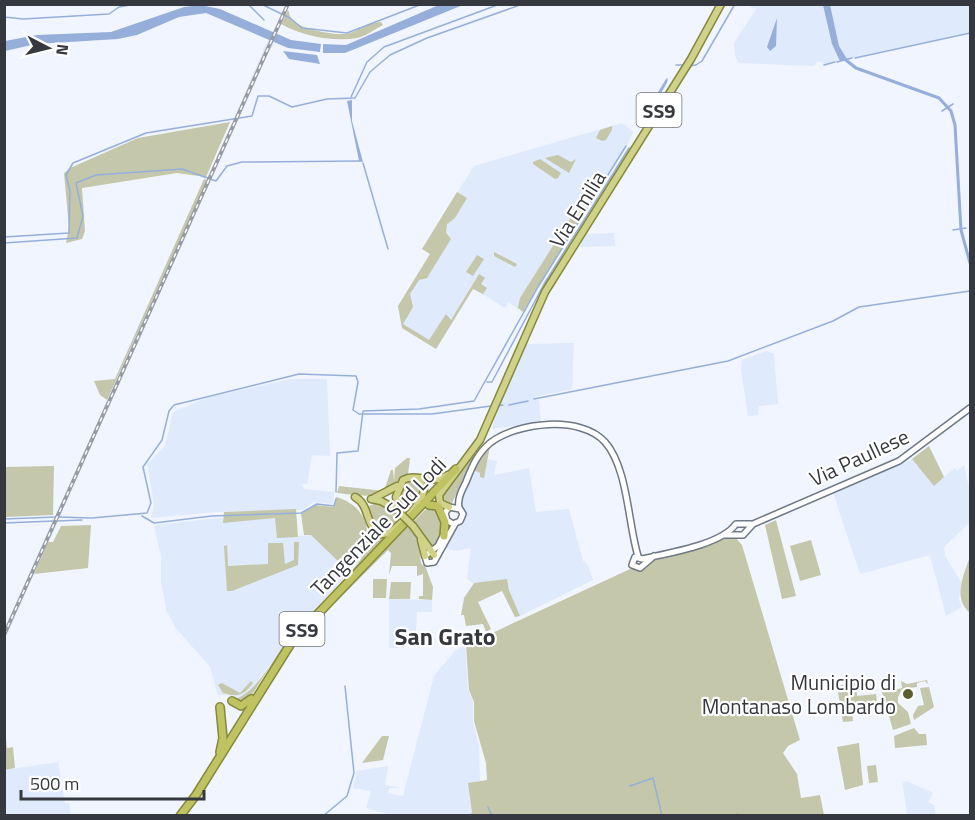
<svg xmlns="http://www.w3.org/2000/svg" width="975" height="820" viewBox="0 0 975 820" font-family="'Titillium Web',sans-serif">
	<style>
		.built { fill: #dfeafc }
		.green { fill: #c4c7a9 }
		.water { fill: #96afda }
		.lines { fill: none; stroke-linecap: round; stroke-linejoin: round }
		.stream { stroke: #96afda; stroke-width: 1.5 }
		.canal { stroke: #96afda; stroke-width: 3 }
		.secondary-casing { stroke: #6f7886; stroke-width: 8 }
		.primary-casing { stroke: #85893b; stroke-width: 9 }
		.trunk-casing { stroke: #85893b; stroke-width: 10 }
		.secondary { stroke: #fff; stroke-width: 5 }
		.primary { stroke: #d0d289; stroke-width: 6 }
		.trunk { stroke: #c0c362; stroke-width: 7 }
		.rail-casing { stroke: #979ba3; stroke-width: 4 }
		.rail { stroke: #fff; stroke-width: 1.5; stroke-dasharray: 4.5; stroke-linecap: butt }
		.primary-bridge-casing { stroke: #85893b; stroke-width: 9; stroke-linecap: butt }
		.primary-bridge { stroke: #d0d289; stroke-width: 6 }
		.poi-dot { fill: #5d5f2c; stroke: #fff; stroke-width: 2 }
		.labels { text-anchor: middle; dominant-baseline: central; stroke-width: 4.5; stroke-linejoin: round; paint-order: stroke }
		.shield { fill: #fff; stroke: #727478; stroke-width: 1.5 }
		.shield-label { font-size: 20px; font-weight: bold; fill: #35383e }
		.street-label { font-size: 21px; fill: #35383e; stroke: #fff }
		.poi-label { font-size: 21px; fill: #35383e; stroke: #fff; text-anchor: end }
		.quarter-label { font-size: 24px; font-weight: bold; fill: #35383e; stroke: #fff }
	</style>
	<rect width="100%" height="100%" fill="#f0f5ff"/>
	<g class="built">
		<path d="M745 5H970V32L824 64 818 61 814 66 739 63 735 56 734 43 756 9Z"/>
		<path d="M269 40 274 44 268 52 5 639V628L235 117 264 48Z"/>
		<path d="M622 123 633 132 628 143 523 312 508 302 505 308 473 288 436 349 402 328 398 306 430 254 422 249 474 166Z"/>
		<path d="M614 233 615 246 580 247 586 234Z"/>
		<path d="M574 343 572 389 535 397 534 400H539L541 422 492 429 499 403 526 344Z"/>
		<path d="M766 351 774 354 778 404 759 406 758 415 748 416 741 370 742 360Z"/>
		<path d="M291 379H327L330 456 312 455 307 484H301L304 489 334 492 333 504 313 502 303 510 216 512 151 518 154 504 147 464 165 446 173 412 209 397Z"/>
		<path d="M487 459 497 461 494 475 529 468 536 512 569 509 583 561 588 565 593 580 520 616 509 590 507 580 473 583 467 579 471 548 456 551 443 548 451 533 459 527 465 512 461 501 473 470 481 473Z"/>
		<path d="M912 459 934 485 955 468 957 471 964 465 970 492V522L944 547 945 556 961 582 959 600 962 607 946 616 930 555 860 574 833 492Z"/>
		<path d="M218 518H223V522L276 518 299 536 311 535 361 542 362 558 296 630 248 693 234 699 228 695H218L210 667 176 628 167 612 161 582V556L154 525Z"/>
		<path d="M389 599 432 600V612H417L416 631H403L402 648H389Z"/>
		<path d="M465 645 468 689 473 702V722L479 745 480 781 468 784 472 814 385 815V813L366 808 371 791 353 788 357 771 388 766 385 785 401 788H389L388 793 403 796 434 676 455 651Z"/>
		<path d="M58 762 65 803H69L71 815 5 816V770Z"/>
		<path d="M907 781 933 793 928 802 934 805 936 815H907L903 786V783Z"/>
	</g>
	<g class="green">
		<path d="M288 10C290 13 289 16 291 18 296 29 339 37 350 33 361 29 369 23 381 22L383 25C375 29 365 37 357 38 332 42 303 36 281 24Z"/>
		<path d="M230 122 206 177 177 173 82 188 85 231 82 239 66 243 69 228 64 173 70 168 138 138Z"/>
		<path d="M612 126V130L606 140 602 141 596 138 600 130Z"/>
		<path d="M558 155 571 162 576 159 569 173 545 158Z"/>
		<path d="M540 159 561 173 558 178 555 179 533 164V162Z"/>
		<path d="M204 179 207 180 107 400 100 395 94 381 115 379Z"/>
		<path d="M457 192 467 198 455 218 447 224 446 233 451 239 427 278 419 280 410 294 413 307 403 324 429 340 446 314 451 320 479 274 485 278 481 284 487 288 483 294 473 289 436 349 402 328 398 306 430 254 422 249Z"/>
		<path d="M582 200 589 204 523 312 518 308 520 298Z"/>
		<path d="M494 252 517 264 515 267 494 256Z"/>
		<path d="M477 255 484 259 473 276 466 272Z"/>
		<path d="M490 446 484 478 480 477V473L473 470Z"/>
		<path d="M929 446 944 477 934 486 912 459Z"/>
		<path d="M476 452 452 503 442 502 441 494Z"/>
		<path d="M407 458H410L408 475C375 498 378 498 337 493L339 486 384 491 391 470H393L394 481 395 468Z"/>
		<path d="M54 466 53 515 5 517V467Z"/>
		<path d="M406 480H416L422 485V495L405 515 398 496Z"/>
		<path d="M336 497C363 504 375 530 362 554L361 542 340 563 311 535H304L301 514 315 505 334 507Z"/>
		<path d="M377 503 390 508 401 519 385 533 376 530 366 507Z"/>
		<path d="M427 508H436C446 521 443 531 437 545L432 546 412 523Z"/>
		<path d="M296 509 298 537 277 538 275 518 223 523 224 512Z"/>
		<path d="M776 520 796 596 782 599 765 525Z"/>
		<path d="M91 525 88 568 34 574 48 542H53L61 526Z"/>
		<path d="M408 526 418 539 421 563 426 568 433 587 432 600 419 599V596H423V574L417 576V566H392L389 575 391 553 388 550 338 600Z"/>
		<path d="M386 536 347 576 269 668 248 701 243 704 234 699C254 696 277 654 289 638 316 605 355 577 373 538Z"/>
		<path d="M734 536 742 545 800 740 788 746 783 753 797 774 801 798 820 795 824 815 465 816 472 813 468 783 487 780 486 763 474 721V702L469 690 466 645 654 558Z"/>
		<path d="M811 540 821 575 800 581 790 546Z"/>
		<path d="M294 542H299L298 565 232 591H227L224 546 227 545 228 566 268 564V543H283L285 564 294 560Z"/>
		<path d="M970 556V613C952 597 964 576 970 556Z"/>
		<path d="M373 579H387L386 598H373Z"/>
		<path d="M507 579 509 590 520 616 515 617 502 591 478 602 491 629 486 632 483 624 466 626 464 615H461L464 598 474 583Z"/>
		<path d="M391 582H411L410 599H389Z"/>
		<path d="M927 680 928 684 925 681 917 683V687L902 689 898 697V703L908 712 911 724 893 730 880 685 887 692 902 688 901 681 907 684Z"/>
		<path d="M251 681 253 683C243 696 238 697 223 693L218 685 222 683 240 693Z"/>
		<path d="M856 683 857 696 876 694 877 704 852 709 853 721 843 722 837 686Z"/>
		<path d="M929 687 934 707 914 720 913 715 918 706 924 705 920 688Z"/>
		<path d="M914 728 919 734H926L927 745 895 748 894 736Z"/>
		<path d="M382 736H389L383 760 362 763Z"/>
		<path d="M6 739 7 748 13 747 15 768 5 770Z"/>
		<path d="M859 743 863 785 845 790 837 747Z"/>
		<path d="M876 765 878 782 869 783 867 766Z"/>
	</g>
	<g class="water">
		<path d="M441 4 463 5 345 53H323V44L346 45Z"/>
		<path d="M200 5 220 9 291 40 321 44 320 52 288 48 206 13 179 17 137 35 118 39 36 44 5 51V41L37 35 111 32 184 7Z"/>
		<path d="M823 5H830L839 46 847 59 840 61 832 44Z"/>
		<path d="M777 18 776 46 770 51 767 47Z"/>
		<path d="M283 51 317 55 320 64 289 59Z"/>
		<path d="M352 100V121L363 162 359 161 347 101Z"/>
	</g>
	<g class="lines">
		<g class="stream">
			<path d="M248 4 264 20"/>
			<path d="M261 4 290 18 302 28 347 33 422 4"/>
			<path d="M4 17 23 19 109 14 119 7 135 4"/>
			<path d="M855 58 970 33"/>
			<path d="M837 62 852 58"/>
			<path d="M676 65H685"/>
			<path d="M824 65 835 62"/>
			<path d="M689 66 696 65 702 61 735 4"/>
			<path d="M351 97 367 62 384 47 500 4"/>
			<path d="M942 111 953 104"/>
			<path d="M646 119 667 81"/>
			<path d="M642 120 667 79"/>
			<path d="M363 163 388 249"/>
			<path d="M953 230 966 228"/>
			<path d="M4 237 69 233 70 191 66 175 73 163 146 133 252 116 258 96H269L292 107 327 99 355 98 370 72 390 55 427 38 523 4"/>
			<path d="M4 243 77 238 83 216 76 183 96 175 182 169 216 181 227 166 242 162 361 161"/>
			<path d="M487 382H492L544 284 629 148"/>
			<path d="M534 399 728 361 833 321 859 307 970 291"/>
			<path d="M509 405 528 401"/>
			<path d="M498 406 503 405"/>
			<path d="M336 492 337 453 358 451 363 411 419 409 474 401 538 287 626 146"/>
			<path d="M142 516 154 523 212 516 301 513 317 504 334 506 336 499"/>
			<path d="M59 517 92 518 147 513 151 503 143 467 162 440 169 411 174 405 299 374 356 376 358 382 353 410 359 414H432L491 406"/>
			<path d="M4 519 56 517"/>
			<path d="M57 521 82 520"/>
			<path d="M4 523 54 521"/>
			<path d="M630 786 653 778 662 816"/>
			<path d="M488 807 492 816"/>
			<path d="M323 816 347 796 354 773 345 686"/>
			<path d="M732 816 737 814"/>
		</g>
		<path class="canal" d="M842 57 856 68 939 98 951 111 955 125 961 230 970 263"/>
		<g class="secondary-casing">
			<g id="secondary">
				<path d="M459 508C457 499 462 490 466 482 472 467 477 454 490 443 517 422 581 415 605 442 628 468 628 524 638 556"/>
				<path d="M447 520 445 513 449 507 460 509 463 514 460 521 453 524 447 520"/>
				<path d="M445 532 438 546 425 556 427 563 434 562 455 524"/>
				<path d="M725 535H743L753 524 899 461 970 408"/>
				<path d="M654 556 640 568 632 565 635 557 642 559C668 553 721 545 736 524H751"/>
			</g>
		</g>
		<g class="primary-casing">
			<g id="primary">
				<path d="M355 497C370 505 365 525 379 533"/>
				<path d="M374 498 397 486"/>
				<path d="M371 499 381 501 397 510"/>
				<path d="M449 507 440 503 439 495 480 440 545 292 691 59 721 4"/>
				<path d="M400 513 396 497 403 480C417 472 432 486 448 475"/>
				<path d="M413 526 434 555"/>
				<path d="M370 539C376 531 384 537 392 531 403 522 424 502 424 488L418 479"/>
				<path d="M421 540 425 556"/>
			</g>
		</g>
		<g class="trunk-casing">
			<g id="trunk">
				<path d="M429 505 438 506 445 522 444 536"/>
				<path d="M232 701 241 706 251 699"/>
				<path d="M220 752 223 738 220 707"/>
				<path d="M180 816 196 795 293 640 456 469"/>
			</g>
		</g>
		<use href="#secondary" class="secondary"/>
		<use href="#primary" class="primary"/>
		<use href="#trunk" class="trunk"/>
		<g class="rail-casing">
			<path id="rail" d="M4 635 288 4"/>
		</g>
		<use href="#rail" class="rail"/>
		<g class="primary-bridge-casing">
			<path id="primary-bridge" d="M403 516 413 526"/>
		</g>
		<use href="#primary-bridge" class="primary-bridge"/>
	</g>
	<circle class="poi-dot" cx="908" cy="694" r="6"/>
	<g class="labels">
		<g class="shield">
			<rect x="636.5" y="93" width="45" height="34" rx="4.5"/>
			<rect x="279.5" y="612" width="45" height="34" rx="4.5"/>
		</g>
		<g class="shield-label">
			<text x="659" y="110">SS9</text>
			<text x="302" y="629">SS9</text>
		</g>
		<g class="street-label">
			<text transform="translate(577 209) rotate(-58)">Via Emilia</text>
			<text transform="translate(859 457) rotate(-25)">Via Paullese</text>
			<text transform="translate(378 526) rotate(-46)">Tangenziale Sud Lodi</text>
		</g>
		<g class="poi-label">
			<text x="896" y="682">Municipio di<tspan x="896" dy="24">Montanaso Lombardo</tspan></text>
		</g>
		<g class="quarter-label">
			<text x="445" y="636">San Grato</text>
		</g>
	</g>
	<rect width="975" height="820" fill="none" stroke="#35383e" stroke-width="12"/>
	<g transform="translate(48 48) rotate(97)" stroke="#ffffff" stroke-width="4.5" paint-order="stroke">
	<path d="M0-4.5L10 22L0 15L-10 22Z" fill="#35383e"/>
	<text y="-9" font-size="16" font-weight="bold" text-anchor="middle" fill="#35383e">N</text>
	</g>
	<path d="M21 790v9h183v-9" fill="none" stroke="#35383e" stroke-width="3"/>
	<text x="30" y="790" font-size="18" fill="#35383e" stroke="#ffffff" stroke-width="4.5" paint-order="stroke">500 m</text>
</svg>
